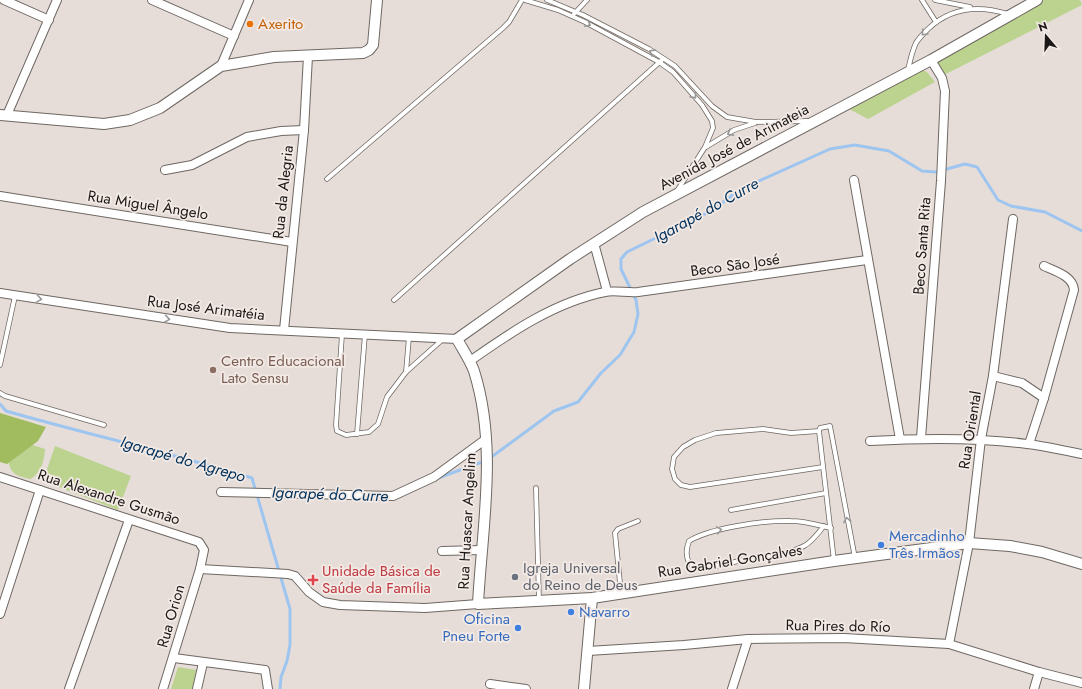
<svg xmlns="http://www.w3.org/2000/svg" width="1082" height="689" viewBox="0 0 1082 689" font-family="Jost,sans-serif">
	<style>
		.green { fill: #bcd390 }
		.forest { fill: #a0bc5f }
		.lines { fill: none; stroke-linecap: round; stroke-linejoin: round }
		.stream { stroke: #9dc5f0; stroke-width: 3 }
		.service-casing { stroke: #6e6762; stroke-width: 5.5 }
		.minor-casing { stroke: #6e6762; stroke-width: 10 }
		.tertiary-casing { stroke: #6e6762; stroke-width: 12 }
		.service { stroke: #fff; stroke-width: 4 }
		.minor { stroke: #fff; stroke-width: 8 }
		.tertiary { stroke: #fff; stroke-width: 10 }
		.oneway { stroke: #989797 }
		.food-dot { fill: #e8710a; stroke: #f3eae5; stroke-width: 1.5 }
		.education-dot { fill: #8d6e63; stroke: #f3eae5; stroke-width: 1.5 }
		.shop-dot { fill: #3f7fe0; stroke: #f3eae5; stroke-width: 1.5 }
		.worship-dot { fill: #6b7280; stroke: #f3eae5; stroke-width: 1.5 }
		.health-dot { fill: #e0444e; stroke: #f3eae5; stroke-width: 1.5 }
		.labels { text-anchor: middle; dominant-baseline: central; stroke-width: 3.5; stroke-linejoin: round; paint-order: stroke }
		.food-label { font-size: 15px; fill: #c56008; stroke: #f3eae5; text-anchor: start }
		.street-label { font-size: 15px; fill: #1b1817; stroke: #f3eae5 }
		.education-label { font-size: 15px; fill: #785e54; stroke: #f3eae5; text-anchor: start }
		.shop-label { font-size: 15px; fill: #366cbe; stroke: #f3eae5; text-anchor: start }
		.worship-label { font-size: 15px; fill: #5b616d; stroke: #f3eae5; text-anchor: start }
		.health-label { font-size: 15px; fill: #be3a42; stroke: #f3eae5; text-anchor: start }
		.water-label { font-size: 16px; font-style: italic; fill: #00315d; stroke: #f3eae5 }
	</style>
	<rect width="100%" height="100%" fill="#e6ddd8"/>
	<g class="green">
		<path d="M1044 0H1080L1082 5 944 75 936 60Z"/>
		<path d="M922 70 927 72 935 82 868 119 849 109Z"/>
		<path d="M21 441 45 449C44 462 42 470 31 479 13 476 7 471 9 452Z"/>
		<path d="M55 446 131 476 118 510 43 481Z"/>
		<path d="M178 667 203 671 199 689H171Z"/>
	</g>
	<path class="forest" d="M0 413 46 427 38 441 7 464 0 462Z"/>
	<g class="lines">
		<g class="stream">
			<path d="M0 404 6 411C87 434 170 453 252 478L290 609V645L287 661 281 677 280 689"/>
			<path d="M490 458 554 411 578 402 601 373 620 355 634 332 638 314 636 300 621 269V259L627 252 711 211 741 189 830 149 855 145 889 151 922 171 936 172 965 164 977 167 998 200 1011 206 1045 212 1082 231"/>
			<path d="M438 478 485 461"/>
		</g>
		<g class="service-casing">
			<g id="service">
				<path d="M525 0 558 10 585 22 659 62 673 72 702 105 712 121 713 128 705 147 677 191"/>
				<path d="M547 0 583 15 649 49 675 66 712 106 727 117 756 122 808 121"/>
				<path d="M922 0 936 22"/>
				<path d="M935 0 970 7"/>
				<path d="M574 14 587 0"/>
				<path d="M908 70C910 61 912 51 916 43 919 38 924 33 928 29 951 7 979 5 1008 14"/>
				<path d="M706 147 734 130 755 123"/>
				<path d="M327 179 503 28 509 22 522 0"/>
				<path d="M394 300 663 59"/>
				<path d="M342 334 336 425 337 431 346 435 369 432 378 424 387 397 406 372 409 337"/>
				<path d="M0 365 15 296"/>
				<path d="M406 372 443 339"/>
				<path d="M0 393 5 396 104 425"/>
				<path d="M819 431 834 561"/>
				<path d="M357 434 365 334"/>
				<path d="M823 467 690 487 681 485 675 479 672 469 674 457 683 447 695 440 716 433 763 429 791 433 819 431 820 428 830 426 855 558"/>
				<path d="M536 488 539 600"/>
				<path d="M731 510 826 493"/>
				<path d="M824 526C818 533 812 542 804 546 788 555 765 555 747 559 734 561 689 579 687 556 686 550 687 547 689 541 710 528 766 520 791 521 805 521 818 525 831 528"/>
				<path d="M621 593 615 533 618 529 638 521"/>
			</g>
		</g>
		<g class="minor-casing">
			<g id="minor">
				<path d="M4 0 49 20"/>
				<path d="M152 0 234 36"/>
				<path d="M221 66 249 0"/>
				<path d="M7 115 57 0"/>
				<path d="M165 170 192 165 247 137 281 131 304 130"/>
				<path d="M854 180 900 439"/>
				<path d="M0 196 292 242"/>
				<path d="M594 243 607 291"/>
				<path d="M0 293 230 328 457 339"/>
				<path d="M284 330 304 130 308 56"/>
				<path d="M470 361C511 332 555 302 605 292 614 290 628 293 638 292L867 260"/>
				<path d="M993 376 1022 383 1044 398 1074 290C1073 276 1055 271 1044 266"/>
				<path d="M921 438 941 181 945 91 942 78 931 60"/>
				<path d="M870 441C923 438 975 437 1027 444 1046 446 1064 451 1082 454"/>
				<path d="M1029 444 1044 398"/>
				<path d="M0 477 199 542 204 550 200 569 163 689"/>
				<path d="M221 492 393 496 434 477 486 439"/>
				<path d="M442 551 481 550"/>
				<path d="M200 569 288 574 295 576 309 592 323 602 340 605 425 608 478 604"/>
				<path d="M0 614 40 490"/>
				<path d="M949 644 969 543 981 439 993 376 1013 219"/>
				<path d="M588 651 684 645 748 639 844 638 949 644 1039 672 1082 683"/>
				<path d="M174 658 265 670 268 689"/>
				<path d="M490 684 526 689"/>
				<path d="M69 689 129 520"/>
				<path d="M197 689 203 663"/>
				<path d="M732 689 748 639"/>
				<path d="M1034 689 1039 672"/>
			</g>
		</g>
		<g class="tertiary-casing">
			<g id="tertiary">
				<path d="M1037 0 931 60 643 212 570 259 457 339C463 350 470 360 474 371 498 447 482 527 478 604L592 598 834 561 969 543 1010 546 1042 552 1082 564"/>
				<path d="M0 115 104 124 130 120 160 108 221 66 274 57 363 53 369 50 373 45 377 0"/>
				<path d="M584 689 592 598"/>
			</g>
		</g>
		<use href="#service" class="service"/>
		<use href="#minor" class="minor"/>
		<use href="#tertiary" class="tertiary"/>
	</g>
	<defs><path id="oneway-chevron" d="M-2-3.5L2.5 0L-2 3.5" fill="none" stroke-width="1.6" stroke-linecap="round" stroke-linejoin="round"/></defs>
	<g class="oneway">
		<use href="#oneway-chevron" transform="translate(588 24) rotate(27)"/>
		<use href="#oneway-chevron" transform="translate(924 33) rotate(133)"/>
		<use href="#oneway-chevron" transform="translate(652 52) rotate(-148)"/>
		<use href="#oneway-chevron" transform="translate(694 96) rotate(49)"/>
		<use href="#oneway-chevron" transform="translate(730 133) rotate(152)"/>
		<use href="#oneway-chevron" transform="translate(39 299) rotate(9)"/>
		<use href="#oneway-chevron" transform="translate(167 319) rotate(9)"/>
		<use href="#oneway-chevron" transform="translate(847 520) rotate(-99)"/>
		<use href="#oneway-chevron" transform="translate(719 530) rotate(-10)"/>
	</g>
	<circle class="food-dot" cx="250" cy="24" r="4"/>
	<circle class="education-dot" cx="213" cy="370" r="4"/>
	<g class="shop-dot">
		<circle cx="881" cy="545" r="4"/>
		<circle cx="571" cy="612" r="4"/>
		<circle cx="518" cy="628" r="4"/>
	</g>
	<circle class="worship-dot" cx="515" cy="577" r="4"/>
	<path class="health-dot" d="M311 574h4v4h4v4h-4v4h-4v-4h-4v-4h4z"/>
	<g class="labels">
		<g class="food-label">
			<text x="258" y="24">Axerito</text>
		</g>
		<g class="street-label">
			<text transform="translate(734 147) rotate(-28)">Avenida José de Arimateia</text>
			<text transform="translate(283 192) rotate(-84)">Rua da Alegria</text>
			<text transform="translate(148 205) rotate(9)">Rua Miguel Ângelo</text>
			<text transform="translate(922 246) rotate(-86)">Beco Santa Rita</text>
			<text transform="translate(735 265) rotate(-8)">Beco São José</text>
			<text transform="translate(206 308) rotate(7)">Rua José Arimatéia</text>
			<text transform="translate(970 430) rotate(-81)">Rua Oriental</text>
			<text transform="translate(109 497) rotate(18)">Rua Alexandre Gusmão</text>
			<text transform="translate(467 521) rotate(-87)">Rua Huascar Angelim</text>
			<text transform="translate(730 561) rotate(-9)">Rua Gabriel Gonçalves</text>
			<text transform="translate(171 616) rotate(-74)">Rua Orion</text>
			<text transform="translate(838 626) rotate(1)">Rua Pires do Río</text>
		</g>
		<g class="education-label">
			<text x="221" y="361">Centro Educacional<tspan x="221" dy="17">Lato Sensu</tspan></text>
		</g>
		<g class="shop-label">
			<text x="889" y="536">Mercadinho<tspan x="889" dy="17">Três Irmãos</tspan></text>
			<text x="579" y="612">Navarro</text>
			<text x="510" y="619" text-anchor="end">Oficina<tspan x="510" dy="17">Pneu Forte</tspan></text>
		</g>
		<g class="worship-label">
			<text x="523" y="568">Igreja Universal<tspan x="523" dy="17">do Reino de Deus</tspan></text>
		</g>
		<g class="health-label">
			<text x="322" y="571">Unidade Básica de<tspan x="322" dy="17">Saúde da Família</tspan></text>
		</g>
		<g class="water-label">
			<text transform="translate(706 210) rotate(-29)">Igarapé do Curre</text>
			<text transform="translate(183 459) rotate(16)">Igarapé do Agrepo</text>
			<text transform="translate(330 494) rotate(2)">Igarapé do Curre</text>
		</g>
	</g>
	<g transform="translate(1046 36) rotate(341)" stroke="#f3eae5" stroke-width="3" paint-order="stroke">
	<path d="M0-3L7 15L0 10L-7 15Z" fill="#1b1817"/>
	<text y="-6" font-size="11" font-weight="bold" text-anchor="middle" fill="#1b1817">N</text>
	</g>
</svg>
